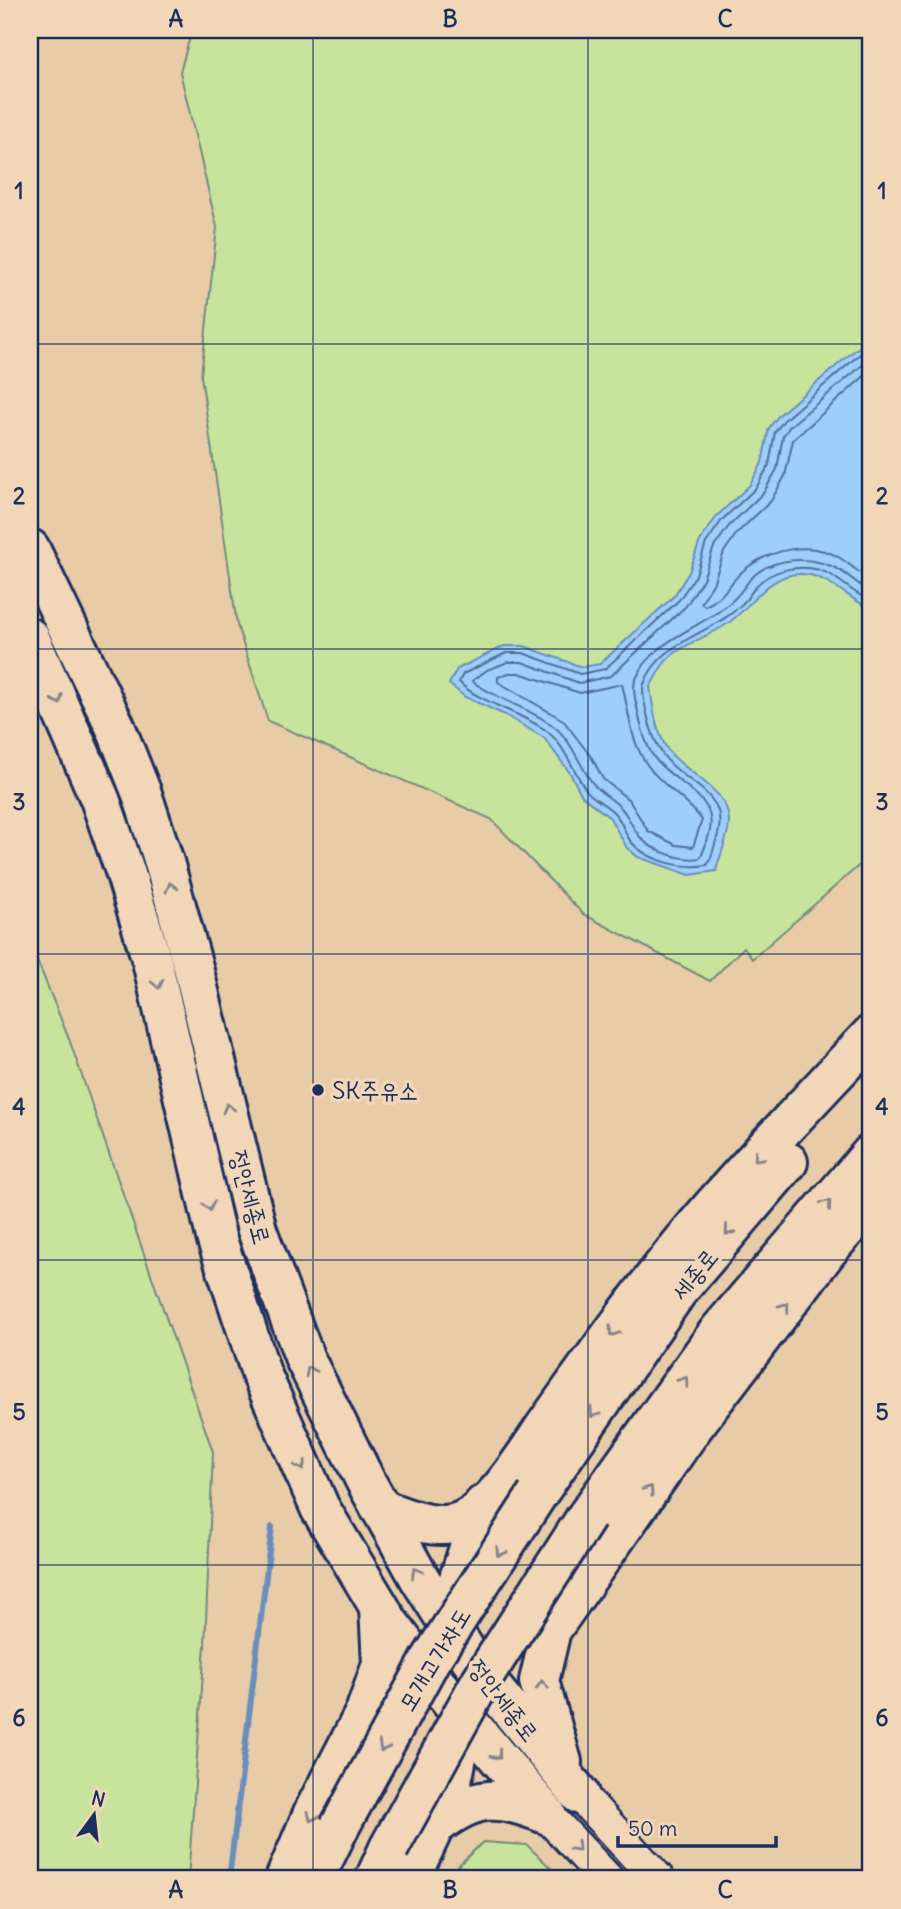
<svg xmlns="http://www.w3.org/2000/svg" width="901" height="1909" viewBox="0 0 901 1909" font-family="Delius,'Poor Story',sans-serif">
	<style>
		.green { fill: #c8e49c; stroke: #728a7d; stroke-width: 2 }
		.water { fill: #9ecefa; stroke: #6a8ebc; stroke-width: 2 }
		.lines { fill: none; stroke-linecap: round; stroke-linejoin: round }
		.shore { stroke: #4f6f9c; stroke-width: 2 }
		.stream { stroke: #6a8ebc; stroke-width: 6 }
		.secondary-casing { stroke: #1b2f5e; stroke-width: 37 }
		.highway-casing { stroke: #1b2f5e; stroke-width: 44 }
		.secondary { stroke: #f2d6b8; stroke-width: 32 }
		.highway { stroke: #f2d6b8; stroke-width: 38 }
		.highway-bridge-casing { stroke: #1b2f5e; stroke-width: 44; stroke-linecap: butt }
		.highway-bridge { stroke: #f2d6b8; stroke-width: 38 }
		.oneway { stroke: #86828b }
		.grid { fill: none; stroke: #1b2f5e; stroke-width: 2; stroke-opacity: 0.55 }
		.poi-dot { fill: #1b2f5e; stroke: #f2d6b8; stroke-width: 2.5 }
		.labels { text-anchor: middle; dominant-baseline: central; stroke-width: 7; stroke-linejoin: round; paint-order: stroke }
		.poi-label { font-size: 24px; fill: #1b2f5e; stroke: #f2d6b8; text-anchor: start }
		.street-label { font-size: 24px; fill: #1b2f5e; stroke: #f2d6b8 }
		.neatline { fill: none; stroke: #1b2f5e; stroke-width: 2.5 }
		.grid-label { font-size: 23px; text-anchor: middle; font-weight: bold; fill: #1b2f5e }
	</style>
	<rect width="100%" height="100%" fill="#e8cca8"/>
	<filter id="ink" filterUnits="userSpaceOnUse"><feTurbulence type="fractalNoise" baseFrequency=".0143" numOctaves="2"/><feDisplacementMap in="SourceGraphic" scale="14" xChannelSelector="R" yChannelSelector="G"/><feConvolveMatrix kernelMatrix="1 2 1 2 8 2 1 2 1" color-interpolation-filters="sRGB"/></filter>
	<g filter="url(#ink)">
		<g class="green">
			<path d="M192 30H871V855L752 959 744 947 710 981 583 914 491 819 268 721 237 625 201 376 217 227 180 72Z"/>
			<path d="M30 943 69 1039 213 1452 205 1645 188 1879H30Z"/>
			<path d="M483 1842 527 1845 562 1879H444Z"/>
		</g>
		<path class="water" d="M871 341V609C847 598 827 574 800 574 767 574 751 608 727 624 708 637 682 644 667 660 660 667 655 679 650 687 653 708 656 732 668 750 685 774 731 789 729 824 728 839 719 856 716 871L690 875 638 857 627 848 610 818 582 796 570 773 544 738 505 715 465 697 449 684 457 669 504 646H524L582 667 600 664 674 596 689 572 700 541 717 516 750 485 762 463 769 428 779 415 856 349Z"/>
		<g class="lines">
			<g class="shore">
				<path d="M871 349 859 355 784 420 775 432 769 465 756 488 722 520 706 543 696 575 679 600 605 669 580 674 523 653H506L463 674 459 682C477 702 524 713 548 732 566 747 573 772 587 791 594 800 608 805 616 815 623 823 625 835 632 843 649 862 684 869 707 865 712 859 713 849 716 841 733 792 686 787 663 755 655 743 649 724 646 710 645 703 641 691 644 684 662 635 724 634 751 593 766 568 806 561 831 575 845 584 856 595 871 601"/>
				<path d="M871 358 790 426 783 436 777 469 764 492 729 526 714 547 703 579 686 606 611 676 579 683 522 662H508L487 670 472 681C490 696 529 708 552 725 573 740 580 769 595 786 602 794 613 799 620 807 629 815 632 829 641 838 653 852 683 861 700 858 704 852 705 845 708 838 722 798 679 787 657 761 647 750 641 727 638 712 636 703 632 690 635 681 656 630 717 628 745 586 763 558 804 555 831 566 846 571 857 585 871 592"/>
				<path d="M871 370 793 440 785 476 771 501 737 533 724 552 713 584 701 603 705 606C726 597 729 582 744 570 770 549 810 540 840 558 851 565 860 574 871 580"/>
				<path d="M509 673H519L580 693 622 684C629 711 630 742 648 766 663 787 687 799 702 820L693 847 676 845 648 831 629 800 603 779 592 758 563 720 498 682V677Z"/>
			</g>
			<path class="stream" d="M229 1879 272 1527"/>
			<g class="secondary-casing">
				<g id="secondary">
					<path d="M579 1794 658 1879"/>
					<path d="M546 1814 607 1879"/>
				</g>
			</g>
			<g class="highway-casing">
				<g id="highway">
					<path d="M30 549 115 726 142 794 164 862 193 967 257 1230 305 1359 365 1480 420 1579 478 1670 579 1794"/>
					<path d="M30 638 100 799 125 871 152 961 216 1237 261 1373 320 1508 389 1623 426 1672 546 1814"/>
					<path d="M537 1495 677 1292 788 1162"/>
					<path d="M380 1508C403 1518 438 1532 462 1521 496 1506 528 1451 549 1421 601 1348 654 1274 713 1206 764 1148 818 1092 871 1035"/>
					<path d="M587 1516 719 1331 871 1154"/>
					<path d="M453 1636 456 1588 483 1505"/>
					<path d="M562 1762 539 1681 551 1630 693 1427 828 1250 871 1201"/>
					<path d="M435 1826C478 1793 497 1796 546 1814"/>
					<path d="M285 1879 313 1813 365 1712 382 1664 379 1607"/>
					<path d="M314 1879 339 1828"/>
					<path d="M375 1879 389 1848"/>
					<path d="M409 1879C433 1830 463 1776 459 1720"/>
				</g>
			</g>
			<use href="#secondary" class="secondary"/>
			<use href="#highway" class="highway"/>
			<g class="highway-bridge-casing">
				<g id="highway-bridge">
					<path d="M339 1828 431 1659 537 1495"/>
					<path d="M389 1848 481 1681 587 1516"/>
				</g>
			</g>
			<use href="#highway-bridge" class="highway-bridge"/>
		</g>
		<defs><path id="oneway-chevron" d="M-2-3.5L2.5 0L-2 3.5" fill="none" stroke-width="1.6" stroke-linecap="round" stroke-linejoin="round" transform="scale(1.75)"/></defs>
		<g class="oneway">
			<use href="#oneway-chevron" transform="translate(58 700) rotate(66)"/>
			<use href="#oneway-chevron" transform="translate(171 887) rotate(-105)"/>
			<use href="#oneway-chevron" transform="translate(158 984) rotate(77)"/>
			<use href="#oneway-chevron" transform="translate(228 1108) rotate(-103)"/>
			<use href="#oneway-chevron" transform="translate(758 1157) rotate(133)"/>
			<use href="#oneway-chevron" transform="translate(827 1204) rotate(-50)"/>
			<use href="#oneway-chevron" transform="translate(209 1206) rotate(77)"/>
			<use href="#oneway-chevron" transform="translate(729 1231) rotate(130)"/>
			<use href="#oneway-chevron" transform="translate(785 1307) rotate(-53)"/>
			<use href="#oneway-chevron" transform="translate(613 1332) rotate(126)"/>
			<use href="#oneway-chevron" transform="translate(310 1371) rotate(-117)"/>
			<use href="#oneway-chevron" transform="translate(684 1381) rotate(-55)"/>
			<use href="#oneway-chevron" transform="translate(594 1413) rotate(125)"/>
			<use href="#oneway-chevron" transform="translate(301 1466) rotate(67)"/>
			<use href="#oneway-chevron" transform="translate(649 1490) rotate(-55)"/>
			<use href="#oneway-chevron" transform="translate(500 1552) rotate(123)"/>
			<use href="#oneway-chevron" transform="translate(416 1572) rotate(-120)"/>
			<use href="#oneway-chevron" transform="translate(542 1685) rotate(-94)"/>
			<use href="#oneway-chevron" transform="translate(383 1747) rotate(119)"/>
			<use href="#oneway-chevron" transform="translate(497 1755) rotate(50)"/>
			<use href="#oneway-chevron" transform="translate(312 1817) rotate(115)"/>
			<use href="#oneway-chevron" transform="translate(576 1847) rotate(47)"/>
		</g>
	</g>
	<path class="grid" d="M313 30V1879M588 30V1879M30 344H871M30 649H871M30 954H871M30 1260H871M30 1565H871"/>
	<circle class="poi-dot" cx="318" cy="1090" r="7"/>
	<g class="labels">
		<g class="poi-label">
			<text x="332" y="1090">SK주유소</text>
		</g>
		<g class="street-label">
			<text transform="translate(251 1197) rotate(75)">정안세종로</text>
			<text transform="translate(694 1274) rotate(-51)">세종로</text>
			<text transform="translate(434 1659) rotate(-59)">모개고가차도</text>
			<text transform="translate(504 1700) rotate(52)">정안세종로</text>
		</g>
	</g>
	<rect width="901" height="1909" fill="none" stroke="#f2d6b8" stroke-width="77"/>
	<g transform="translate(94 1815) rotate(15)" stroke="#f2d6b8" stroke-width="5" paint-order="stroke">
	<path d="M0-5L12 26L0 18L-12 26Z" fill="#1b2f5e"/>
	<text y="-10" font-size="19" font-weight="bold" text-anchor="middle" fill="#1b2f5e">N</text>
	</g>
	<path d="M618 1836v10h158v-10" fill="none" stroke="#1b2f5e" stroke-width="3.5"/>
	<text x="628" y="1836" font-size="21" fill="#1b2f5e" stroke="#f2d6b8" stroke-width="5" paint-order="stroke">50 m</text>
	<rect x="38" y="38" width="824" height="1832" class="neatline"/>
	<g class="grid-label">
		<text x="176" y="27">A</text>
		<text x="450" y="27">B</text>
		<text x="725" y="27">C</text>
		<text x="19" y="199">1</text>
		<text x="882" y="199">1</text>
		<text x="19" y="504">2</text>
		<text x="882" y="504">2</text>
		<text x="19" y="810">3</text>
		<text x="882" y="810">3</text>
		<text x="19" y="1115">4</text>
		<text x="882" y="1115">4</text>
		<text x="19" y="1420">5</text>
		<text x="882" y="1420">5</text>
		<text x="19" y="1726">6</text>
		<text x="882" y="1726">6</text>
		<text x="176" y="1898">A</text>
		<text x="450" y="1898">B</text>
		<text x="725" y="1898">C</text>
	</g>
</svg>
